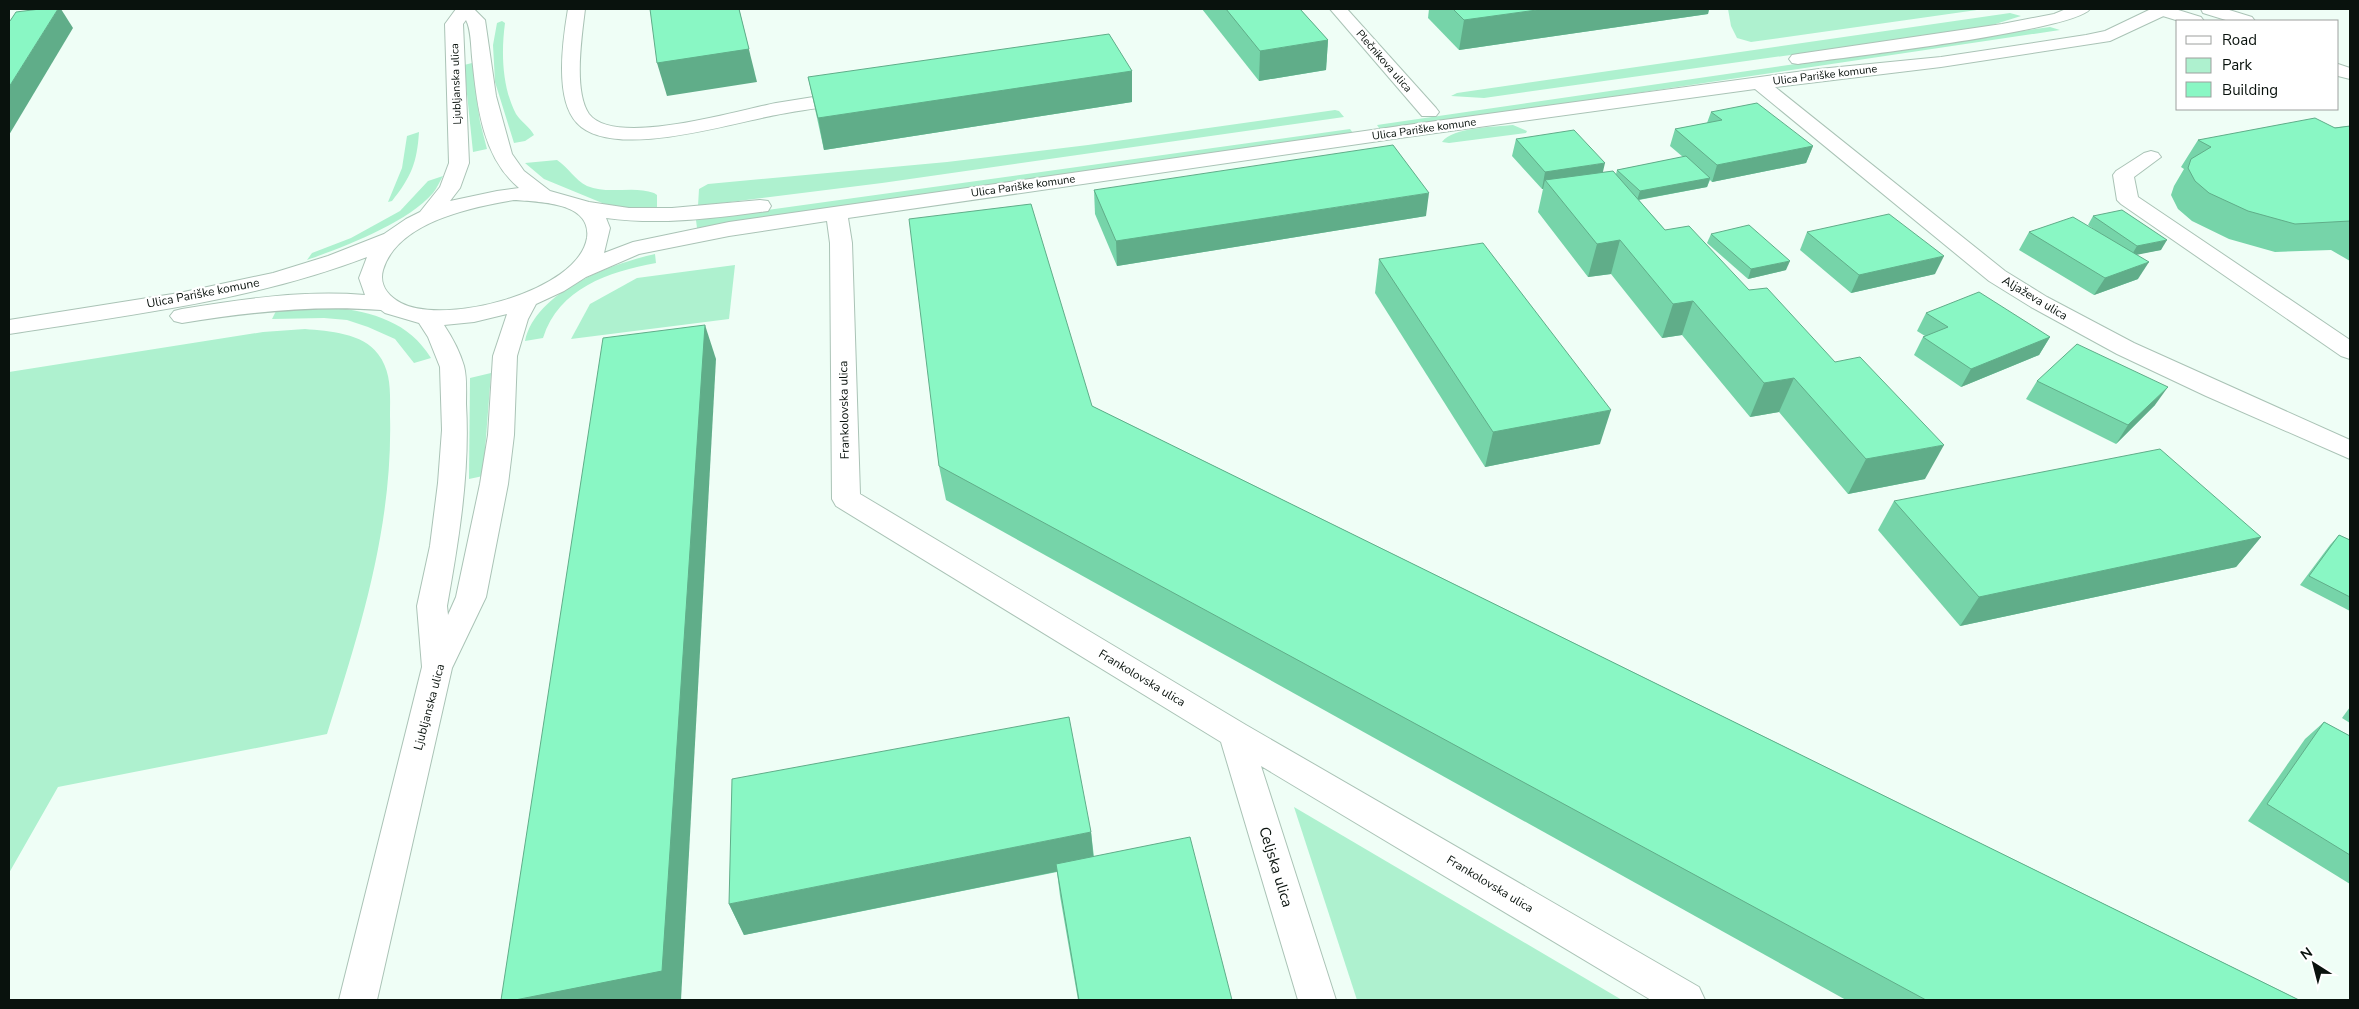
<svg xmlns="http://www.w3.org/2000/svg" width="2359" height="1009" viewBox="0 0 2359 1009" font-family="'Nunito Sans',sans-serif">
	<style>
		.green { fill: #aef1cf }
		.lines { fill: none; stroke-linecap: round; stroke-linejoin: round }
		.minor-casing { stroke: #aac3b6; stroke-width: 2 }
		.major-casing { stroke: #aac3b6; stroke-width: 2 }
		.minor { fill: #fff; fill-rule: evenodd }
		.major { fill: #fff; fill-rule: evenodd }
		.wall { fill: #76d4a9 }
		.shaded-wall { fill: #60ad89 }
		.building { fill: #89f7c4; stroke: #60ad89 }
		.labels { text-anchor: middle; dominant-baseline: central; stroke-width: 4.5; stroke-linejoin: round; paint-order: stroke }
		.far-street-label { font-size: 11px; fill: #09120d; stroke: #fff }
		.street-label { font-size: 12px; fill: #09120d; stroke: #fff }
		.near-street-label { font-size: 15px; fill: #09120d; stroke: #fff }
	</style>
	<rect width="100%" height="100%" fill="#effef6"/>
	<g class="green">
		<path d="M1728 9H1984L1751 42 1737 38 1731 26Z"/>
		<path d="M2010 13 2021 16 1989 26 1946 33 1484 98 1451 96 1457 93Z"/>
		<path d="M502 21 505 23C501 53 502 87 516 114 521 122 530 127 534 135L525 141 514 143 495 82 493 45 497 23Z"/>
		<path d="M2050 27 2060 30 1381 131 1377 125Z"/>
		<path d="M472 63 480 122 487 149 473 152 464 65Z"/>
		<path d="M1335 110 1339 111 1344 117 882 183 698 206 699 189 708 184 947 162 1088 145Z"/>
		<path d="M1513 125 1527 131 1526 133 1449 143 1442 142C1453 127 1495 127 1513 125Z"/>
		<path d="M1350 129 1353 133 697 228 696 220Z"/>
		<path d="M419 132C417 163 411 177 392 201L388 202 402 168 407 136Z"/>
		<path d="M557 160C568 167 575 180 587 186 609 195 633 185 654 193L657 195V209H636L607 205 544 179 525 163Z"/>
		<path d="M443 176C440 181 437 188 433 193 407 223 344 247 307 260L312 253 351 238 400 211 428 181Z"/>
		<path d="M655 254 656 263C608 272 559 288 543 338L525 341C536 291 611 264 655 254Z"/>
		<path d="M735 265 729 319 571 339 590 304 637 278Z"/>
		<path d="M332 307C373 312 409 322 431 358L414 363 395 339 368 327 347 320 324 318 272 319 277 309Z"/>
		<path d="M305 329C329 331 363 333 378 354 392 372 390 394 390 416 393 526 360 631 327 734L58 787 9 873V372L263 332Z"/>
		<path d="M491 373 483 476 469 479 470 378Z"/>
		<path d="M1294 807 1622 1000H1357Z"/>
	</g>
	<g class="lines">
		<g class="minor-casing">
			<g id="minor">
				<path d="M456 9H474L485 20 496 96 512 154 524 171 550 191 589 202 629 208H672L760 200 768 201 771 206 768 211 760 212C709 219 658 225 606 218L610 228 604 253 633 242 729 222 1407 125 1819 69 1941 57 2086 35 2105 31 2151 9H2172L2170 13 2110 41 1941 67 1775 87 2005 271 2047 297 2134 343 2350 440V459L2206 396 2117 354 2031 307 1989 281 1755 89 1407 137 848 218 852 243 860 494 1246 725 1699 987 1705 1000H1651L1261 766 1336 1000H1298L1221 742 836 506 832 499 830 243 827 221 729 236 639 254 586 277 564 291 536 304 528 319 517 356 514 435 508 484 486 597 452 668 377 1000H339L422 667 417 606 430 546 438 483 442 430 440 367 428 337 419 323 385 313 381 310C314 305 248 312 182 323L174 321 170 316 174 311 182 309C242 299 303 290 365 295L359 278 367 257C252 301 129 315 9 334V320L179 293 273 273 328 256 384 234 406 219 420 212 440 187 449 163 445 24ZM466 20C471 29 471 46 472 57 477 103 481 156 519 188L497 191 450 201 460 188 469 163 463 24ZM514 200C540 202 592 202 587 238 578 292 444 326 401 303 388 296 379 285 383 270 397 222 472 207 514 200ZM507 314 493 356 488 435 480 484 456 597 448 615 447 606C459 539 470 472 466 404 466 392 467 378 464 366 460 352 452 337 444 325L474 322Z"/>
				<path d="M568 9H585C582 35 573 91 589 114 615 148 739 110 776 103 801 99 826 95 851 91L858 93 860 97 858 101 851 103C826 107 801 110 776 115 731 123 612 161 577 123 554 99 563 39 568 9Z"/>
				<path d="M1330 9H1347L1436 108 1439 112 1436 116H1422Z"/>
				<path d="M2066 9H2090C2074 31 1839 58 1798 64L1792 63 1789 59 1792 55 1798 54 2002 24 2054 14Z"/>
				<path d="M2151 151 2158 153 2161 157 2134 177 2138 197 2350 340V359L2341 356 2121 204 2117 200 2113 175 2116 171 2144 153Z"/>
			</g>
		</g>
		<g class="major-casing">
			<g id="major">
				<path d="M2150 9H2175L2201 17 2204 21H2179L2153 13Z"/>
				<path d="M2201 9H2226L2252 17 2255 21H2229L2203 13Z"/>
				<path d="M2338 64 2350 68V79L2338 76Z"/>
			</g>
		</g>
		<use href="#minor" class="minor"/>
		<use href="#major" class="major"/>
	</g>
	<g class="wall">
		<path d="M1202 9H1300L1328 40 1326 70 1259 81Z"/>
		<path d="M1429 9H1709L1708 14 1459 50 1428 18Z"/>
		<path d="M1132 71V102L824 150 808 77Z"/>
		<path d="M1711 112 1813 146 1806 163 1712 182 1710 180 1707 187 1639 200 1665 230 1749 290 1925 479 1848 494 1779 412 1750 417 1682 335 1662 338 1611 274 1588 277 1538 212 1543 189H1542L1512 156 1516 139 1603 172 1616 174 1617 170 1683 157 1670 146 1675 129 1707 123Z"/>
		<path d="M2350 126V261L2331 250 2275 252 2229 239 2192 221 2178 209 2171 195 2174 186 2184 169 2181 167 2198 140Z"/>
		<path d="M1094 190 1426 216 1117 266 1095 214Z"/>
		<path d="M2093 216 2161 250 2137 254 2138 279 2094 295 2019 250 2029 232 2095 230 2088 225Z"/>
		<path d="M1807 232 1935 274 1851 293 1800 250Z"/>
		<path d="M1711 234 1786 270 1748 279 1707 243Z"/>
		<path d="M1379 259 1600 444 1485 467 1375 293Z"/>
		<path d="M1926 313 2050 337 2039 355 1961 387 1914 355 1923 337 1925 336 1917 331Z"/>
		<path d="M2037 381 2155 405 2116 444 2026 399Z"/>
		<path d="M1092 406 2299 1000H1846L946 500 939 466Z"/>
		<path d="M1894 501 2261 537 2236 567 1960 626 1878 530Z"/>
		<path d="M2339 535 2350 540V611L2300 585 2330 545Z"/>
		<path d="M2350 707V723L2342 718Z"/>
		<path d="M2324 722 2350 736V884L2248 821 2305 739Z"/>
		<path d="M1091 832 1094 857 1232 1000H1078L1060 896 1057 872 744 935 729 904Z"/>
	</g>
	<g class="shaded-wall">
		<path d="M58 9H61L73 28 9 135V87Z"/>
		<path d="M739 9 757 82 667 96 657 63Z"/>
		<path d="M1544 9H1709L1708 14 1459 50 1464 20Z"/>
		<path d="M1328 40 1326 70 1259 81 1260 51Z"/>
		<path d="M1132 71V102L824 150 818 118Z"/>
		<path d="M1813 146 1806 163 1712 182 1717 165Z"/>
		<path d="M1605 163 1601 180H1545L1543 189H1542L1545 172Z"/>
		<path d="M1710 178 1707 187 1637 200 1640 191Z"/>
		<path d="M1429 193 1426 216 1117 266 1116 241Z"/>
		<path d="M1620 240 1611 274 1588 277 1597 244Z"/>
		<path d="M2167 240 2161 250 2131 256 2137 246Z"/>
		<path d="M1944 256 1935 274 1851 293 1859 275Z"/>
		<path d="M1790 261 1786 270 1748 279 1751 269Z"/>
		<path d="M2149 262 2138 279 2094 295 2105 278Z"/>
		<path d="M1693 301 1682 335 1662 338 1673 304Z"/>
		<path d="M705 325 716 359 681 1000H515Z"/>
		<path d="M2050 337 2039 355 1961 387 1971 369Z"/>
		<path d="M1794 378 1779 412 1750 417 1764 383Z"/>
		<path d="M2168 387 2155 405 2116 444 2128 425Z"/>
		<path d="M1611 410 1600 444 1485 467 1493 432Z"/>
		<path d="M1944 445 1925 479 1848 494 1866 459Z"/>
		<path d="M2261 537 2236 567 1960 626 1979 597Z"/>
		<path d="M1091 832 1094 864 744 935 729 904Z"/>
	</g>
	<g class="building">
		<path d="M40 9H58L9 87V21H10L16 12Z"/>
		<path d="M650 9H739L749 49 657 63Z"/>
		<path d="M1226 9H1300L1328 40 1260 51Z"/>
		<path d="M1453 9H1544L1464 20Z"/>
		<path d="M1109 34 1132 71 818 118 808 77Z"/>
		<path d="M1757 103 1813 146 1717 165 1675 129 1722 120 1711 112Z"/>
		<path d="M2315 118 2335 128 2350 126V221L2295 224 2248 211 2209 193 2195 181 2188 168 2191 159 2211 147 2198 140Z"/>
		<path d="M1574 130 1605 163 1545 172 1516 139Z"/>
		<path d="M1393 145 1429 193 1116 241 1094 190Z"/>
		<path d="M1686 156 1710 178 1640 191 1617 170Z"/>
		<path d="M1613 171 1665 230 1689 226 1749 290 1767 288 1835 362 1860 357 1944 445 1866 459 1794 378 1764 383 1693 301 1673 304 1620 240 1597 244 1545 180Z"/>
		<path d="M1031 204 1092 406 2299 1000H1926L939 466 909 219Z"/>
		<path d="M2122 210 2167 240 2137 246 2093 216Z"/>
		<path d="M1889 214 1944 256 1859 275 1807 232Z"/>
		<path d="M2073 217 2149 262 2105 278 2029 232Z"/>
		<path d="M1749 225 1790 261 1751 269 1711 234Z"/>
		<path d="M1483 243 1611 410 1493 432 1379 259Z"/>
		<path d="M1979 292 2050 337 1971 369 1923 337 1948 327 1926 313Z"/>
		<path d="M705 325 662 971 515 1000H501L603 338Z"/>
		<path d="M2077 344 2168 387 2128 425 2037 381Z"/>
		<path d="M2160 449 2261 537 1979 597 1894 501Z"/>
		<path d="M2339 535 2350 540V597L2309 576Z"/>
		<path d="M1069 717 1091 832 729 904 732 779Z"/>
		<path d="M2324 722 2350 736V855L2267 804Z"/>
		<path d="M1190 837 1232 1000H1079L1056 864Z"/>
	</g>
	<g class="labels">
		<g class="far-street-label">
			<text transform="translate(1384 61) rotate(49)">Plečnikova ulica</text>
			<text transform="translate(1825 75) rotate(-7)">Ulica Pariške komune</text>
			<text transform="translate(456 84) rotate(-92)">Ljubljanska ulica</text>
			<text transform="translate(1424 129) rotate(-8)">Ulica Pariške komune</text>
			<text transform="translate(1023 186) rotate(-8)">Ulica Pariške komune</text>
		</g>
		<g class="street-label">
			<text transform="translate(203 293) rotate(-11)">Ulica Pariške komune</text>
			<text transform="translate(2035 298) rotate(31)">Aljaževa ulica</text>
			<text transform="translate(844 410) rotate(-91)">Frankolovska ulica</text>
			<text transform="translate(1142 678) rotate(31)">Frankolovska ulica</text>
			<text transform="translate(429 707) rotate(-75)">Ljubljanska ulica</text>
			<text transform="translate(1490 884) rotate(31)">Frankolovska ulica</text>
		</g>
		<g class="near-street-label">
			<text transform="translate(1276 867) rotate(73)">Celjska ulica</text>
		</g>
	</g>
	<rect width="2359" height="1009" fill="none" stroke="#09120d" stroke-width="20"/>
	<rect x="2176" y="20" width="162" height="90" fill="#ffffff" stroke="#9da09e"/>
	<rect x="2186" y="36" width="25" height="8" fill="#ffffff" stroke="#9da09e"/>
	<text x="2222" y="45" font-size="15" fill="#09120d">Road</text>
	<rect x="2186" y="58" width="25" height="15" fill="#aef1cf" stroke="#9da09e"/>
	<text x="2222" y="70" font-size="15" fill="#09120d">Park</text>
	<rect x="2186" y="82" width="25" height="15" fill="#89f7c4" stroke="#9da09e"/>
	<text x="2222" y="95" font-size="15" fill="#09120d">Building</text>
	<g transform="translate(2314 964) rotate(324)" stroke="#ffffff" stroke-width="4" paint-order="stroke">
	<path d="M0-4L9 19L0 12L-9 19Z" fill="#09120d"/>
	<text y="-8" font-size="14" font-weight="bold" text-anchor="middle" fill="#09120d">N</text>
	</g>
</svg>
